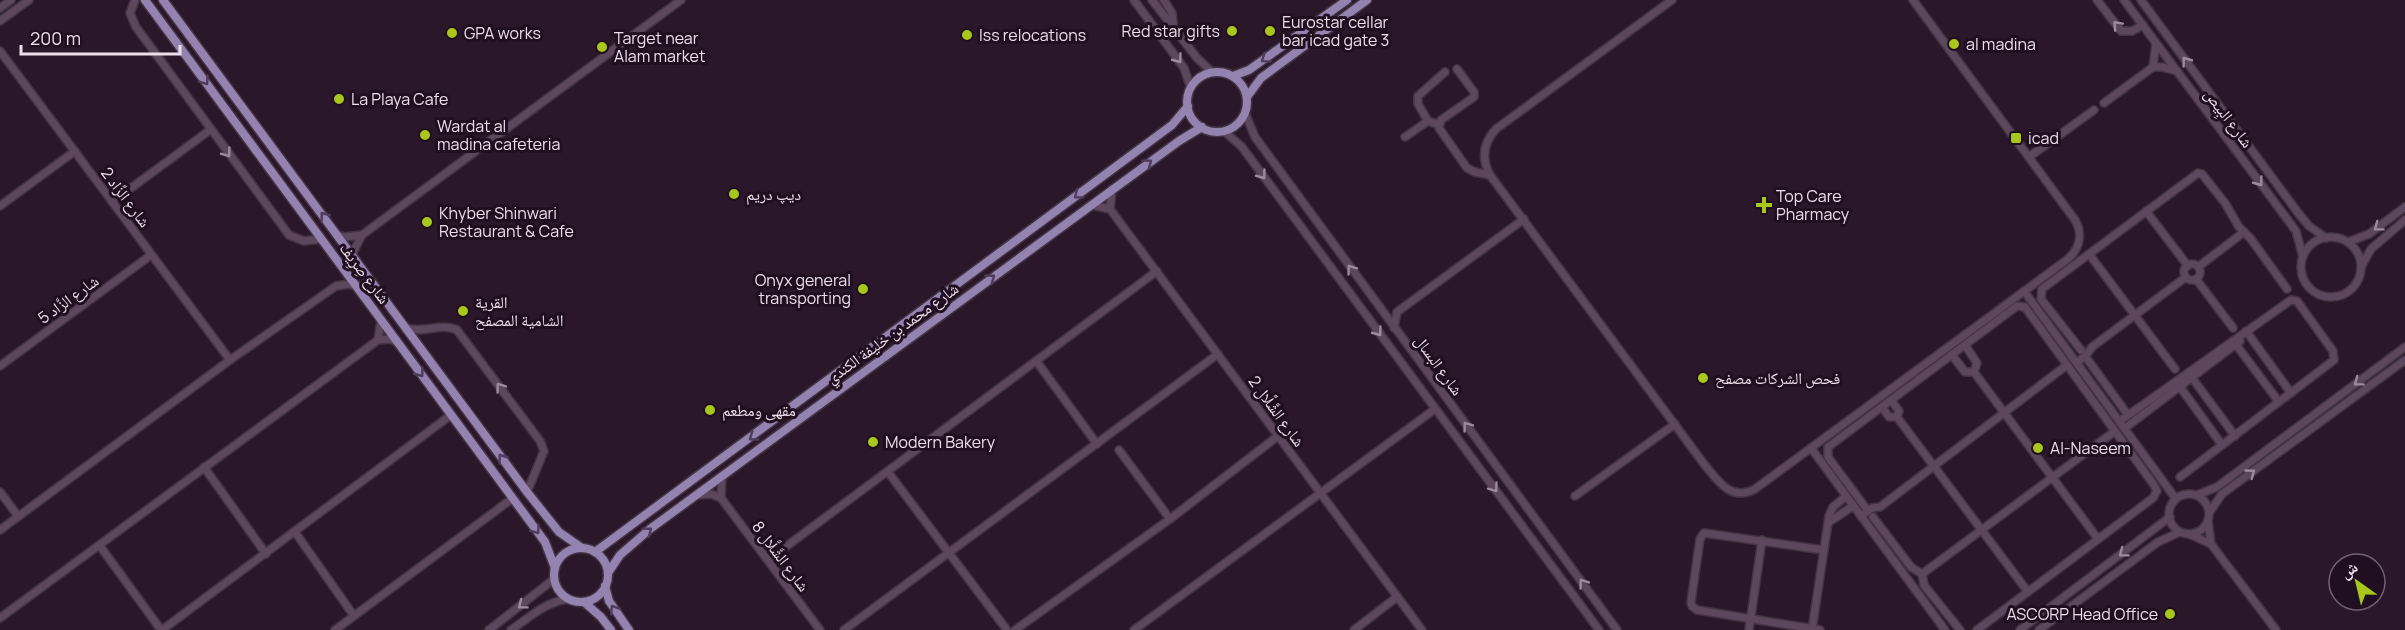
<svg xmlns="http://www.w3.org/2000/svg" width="2405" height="630" viewBox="0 0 2405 630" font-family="Manrope,'Noto Naskh Arabic',sans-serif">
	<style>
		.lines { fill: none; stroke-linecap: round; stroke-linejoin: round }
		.minor-casing { stroke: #423442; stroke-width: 10 }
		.major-casing { stroke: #423442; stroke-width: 11 }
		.minor { stroke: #5c475c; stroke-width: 7 }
		.major { stroke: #9482b1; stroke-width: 8 }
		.oneway { stroke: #9d8b9c }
		.oneway2 { stroke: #4e3d5a }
		.poi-dot { fill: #a9c71a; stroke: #200f20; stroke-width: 2 }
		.labels { text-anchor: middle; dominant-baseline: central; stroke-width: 6; stroke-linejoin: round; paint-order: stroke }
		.poi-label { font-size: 16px; fill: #ecdfeb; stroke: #200f20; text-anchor: start }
		.street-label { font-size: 16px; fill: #ecdfeb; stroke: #200f20 }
	</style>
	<rect width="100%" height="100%" fill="#2a182a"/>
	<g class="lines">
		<g class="minor-casing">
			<g id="minor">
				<path d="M135 0 130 13 136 27 289 235 304 241 321 239"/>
				<path d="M1134 0 1184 68 1191 88"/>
				<path d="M1152 0 1197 58 1212 72"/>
				<path d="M1164 0 1172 13 1174 30"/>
				<path d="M1672 0 1496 129C1483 143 1481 158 1490 175L1704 464C1718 481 1731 502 1755 489L2068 259C2080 248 2083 234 2075 220L1913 0"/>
				<path d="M2097 0 2121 31H2132L2143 25"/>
				<path d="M2124 0 2296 231 2303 257"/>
				<path d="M2141 0 2299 214 2309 226 2326 238"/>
				<path d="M0 8 11 0"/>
				<path d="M0 21 29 0"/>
				<path d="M0 51 230 360"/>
				<path d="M2153 67 2156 43"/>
				<path d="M1457 69 1474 92V97L1441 120 1439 128 1467 168 1475 172 1490 175"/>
				<path d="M2104 103 2153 67H2162L2177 71"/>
				<path d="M1245 113 1255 137 1617 630"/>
				<path d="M1428 121 1418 104V96L1445 72"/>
				<path d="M1224 131 1242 147 1599 630"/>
				<path d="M1405 137 1428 121 1439 125"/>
				<path d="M2029 157 2094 110"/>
				<path d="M112 202 210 130"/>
				<path d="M1091 205 1110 209 1422 630"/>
				<path d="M0 206 75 151"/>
				<path d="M1110 209 1112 189"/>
				<path d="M2146 211 2188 266"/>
				<path d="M338 235 345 237 362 235"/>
				<circle cx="2331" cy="267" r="30"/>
				<path d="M2348 242 2369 234 2405 207"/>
				<path d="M352 254 362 235 681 0"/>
				<path d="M2089 254 2175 369"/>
				<circle cx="2192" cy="272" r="8"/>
				<path d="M2198 267 2244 232"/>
				<path d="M2361 267 2371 249 2405 220"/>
				<path d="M2196 279 2233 328"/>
				<path d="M2024 291 2176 499"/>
				<path d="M407 328C423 334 441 322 457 330L540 441 544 451 527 492"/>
				<path d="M1394 328 1397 312 1524 219"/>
				<path d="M2246 331 2291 393"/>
				<path d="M378 340 381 320"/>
				<path d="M2234 342 2279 402"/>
				<path d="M2081 350 2041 299 2042 289 2198 173 2202 174 2225 203 2239 227 2251 239 2287 289"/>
				<path d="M1952 355 1965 372H1974L1977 363 1965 345"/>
				<path d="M2085 356 2128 415"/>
				<path d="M1037 362 1097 444"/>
				<path d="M2077 363 2087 354 2092 347 2186 277"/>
				<path d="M0 366 151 255"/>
				<path d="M1974 372 2098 539"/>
				<path d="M2190 375 2235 436"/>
				<path d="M2178 384 2222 445"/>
				<path d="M1882 407 1889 417H1897L1899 411 1891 400"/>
				<path d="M1897 417 2028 592"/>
				<path d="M2120 421 2291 300 2297 301 2333 351 2334 360 2180 477"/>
				<path d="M2125 428 2240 341"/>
				<path d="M1811 448 1945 630"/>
				<path d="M1119 450 1170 519"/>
				<path d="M204 467 266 554"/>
				<path d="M888 472 1007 630"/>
				<path d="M0 492 18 516"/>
				<circle cx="2189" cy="514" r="20"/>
				<path d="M697 495 711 494 721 498 820 630"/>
				<path d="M2197 495 2217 487 2405 347"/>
				<path d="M1575 496 1675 424"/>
				<path d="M721 498 722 476"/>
				<path d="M1868 511 1828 457V447L2017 306 2025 307 2154 485 2157 491 2153 498 1977 630"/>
				<path d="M2209 513 2222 494 2405 360"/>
				<path d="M1861 516 1872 508 1880 507 2067 365"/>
				<path d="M1873 517 1911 567 1922 574 1924 585 1960 630"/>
				<path d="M2208 521 2211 544"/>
				<path d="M1829 522 1853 506"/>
				<path d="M0 530 230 360 336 286 350 284 355 286"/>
				<path d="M295 532 354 616"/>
				<path d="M2189 534 2211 544 2276 630"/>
				<path d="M100 546 161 630"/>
				<path d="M768 560 1157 271"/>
				<path d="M1922 574 2115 431"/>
				<path d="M0 618 378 340 391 339 397 342"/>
				<path d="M162 630 451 415"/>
				<path d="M335 630 513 498"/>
				<path d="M489 630 554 579"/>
				<path d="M511 630C530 617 545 602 568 599"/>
				<path d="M844 630 1218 354"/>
				<path d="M1015 630 1170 519 1278 436"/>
				<path d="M1134 630 1435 409"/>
				<path d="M1354 630 1397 597"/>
				<path d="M1749 630 1762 540"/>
				<path d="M1812 630 1829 516 1833 507 1846 496"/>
				<path d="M1820 630 1697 610 1692 606 1691 602 1700 539 1704 533 1824 550"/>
				<path d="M2020 630 2170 517"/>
				<path d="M2039 630 2158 542 2180 532"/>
			</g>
		</g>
		<g class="major-casing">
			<g id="major">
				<path d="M145 0 545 542 555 568"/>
				<path d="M163 0 527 492 559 532 582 548"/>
				<circle cx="1217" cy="102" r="30"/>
				<path d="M1233 76 1249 70 1347 0"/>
				<path d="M1247 97 1261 78 1367 0"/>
				<circle cx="581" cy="575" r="27"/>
				<path d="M595 552 1172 125 1188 106"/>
				<path d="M608 573 620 555 650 529 1179 141 1202 127"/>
				<path d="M605 586 609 601 629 630"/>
				<path d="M584 602 601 617 611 630"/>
			</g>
		</g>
		<use href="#minor" class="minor"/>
		<use href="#major" class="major"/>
	</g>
	<defs><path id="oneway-chevron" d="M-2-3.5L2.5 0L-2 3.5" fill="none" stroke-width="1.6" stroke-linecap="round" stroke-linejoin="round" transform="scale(1.5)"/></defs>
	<g class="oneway">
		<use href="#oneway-chevron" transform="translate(2117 25) rotate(-133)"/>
		<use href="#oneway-chevron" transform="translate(1178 59) rotate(53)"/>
		<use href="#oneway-chevron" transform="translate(2186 61) rotate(-127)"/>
		<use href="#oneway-chevron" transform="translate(227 153) rotate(53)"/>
		<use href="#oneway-chevron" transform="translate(1262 175) rotate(53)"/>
		<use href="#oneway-chevron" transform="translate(2259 182) rotate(53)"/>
		<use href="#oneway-chevron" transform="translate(2378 227) rotate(143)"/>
		<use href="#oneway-chevron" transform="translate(1351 269) rotate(-126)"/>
		<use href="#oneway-chevron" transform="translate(1378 332) rotate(53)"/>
		<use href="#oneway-chevron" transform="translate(2358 382) rotate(143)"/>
		<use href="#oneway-chevron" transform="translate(500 387) rotate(-126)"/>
		<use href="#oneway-chevron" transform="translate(1467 426) rotate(-126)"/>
		<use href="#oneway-chevron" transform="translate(2251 473) rotate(-36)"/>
		<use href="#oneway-chevron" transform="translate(1494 488) rotate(54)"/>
		<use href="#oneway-chevron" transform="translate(2123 553) rotate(143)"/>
		<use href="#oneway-chevron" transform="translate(1583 583) rotate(-126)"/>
		<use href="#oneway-chevron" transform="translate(522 605) rotate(143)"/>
	</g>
	<g class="oneway2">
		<use href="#oneway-chevron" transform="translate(1265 59) rotate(145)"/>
		<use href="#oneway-chevron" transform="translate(205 81) rotate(54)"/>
		<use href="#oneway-chevron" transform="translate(1148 163) rotate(-36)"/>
		<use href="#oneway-chevron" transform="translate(1078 195) rotate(143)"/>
		<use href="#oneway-chevron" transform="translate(324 216) rotate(-127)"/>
		<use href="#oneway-chevron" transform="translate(991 278) rotate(-36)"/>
		<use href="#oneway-chevron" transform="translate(420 373) rotate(53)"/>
		<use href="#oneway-chevron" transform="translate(753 437) rotate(144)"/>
		<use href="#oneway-chevron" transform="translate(502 458) rotate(-127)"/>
		<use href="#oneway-chevron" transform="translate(536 530) rotate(54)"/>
		<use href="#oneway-chevron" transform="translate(648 531) rotate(-37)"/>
		<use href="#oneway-chevron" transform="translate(614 609) rotate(-122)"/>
	</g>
	<g class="poi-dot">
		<circle cx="1232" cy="31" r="6"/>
		<circle cx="1270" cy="31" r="6"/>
		<circle cx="452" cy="33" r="6"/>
		<circle cx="967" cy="35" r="6"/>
		<circle cx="1954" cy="44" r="6"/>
		<circle cx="602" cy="47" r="6"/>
		<circle cx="339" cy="99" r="6"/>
		<circle cx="425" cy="135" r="6"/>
		<rect x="2010" y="132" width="12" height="12" rx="3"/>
		<circle cx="734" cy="194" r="6"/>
		<path d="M1761 196h6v6h6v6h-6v6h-6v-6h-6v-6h6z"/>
		<circle cx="427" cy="222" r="6"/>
		<circle cx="863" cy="289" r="6"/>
		<circle cx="463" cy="311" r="6"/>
		<circle cx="1703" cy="378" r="6"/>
		<circle cx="710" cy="410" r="6"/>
		<circle cx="873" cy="442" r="6"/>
		<circle cx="2038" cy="448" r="6"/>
		<circle cx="2170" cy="614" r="6"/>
	</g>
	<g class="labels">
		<g class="poi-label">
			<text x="1282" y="22">Eurostar cellar<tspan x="1282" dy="18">bar icad gate 3</tspan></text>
			<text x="1220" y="31" text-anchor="end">Red star gifts</text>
			<text x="464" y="33">GPA works</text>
			<text x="979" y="35">Iss relocations</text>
			<text x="614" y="38">Target near<tspan x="614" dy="18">Alam market</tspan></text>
			<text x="1966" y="44">al madina</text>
			<text x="351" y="99">La Playa Cafe</text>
			<text x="437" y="126">Wardat al<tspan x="437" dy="18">madina cafeteria</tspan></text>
			<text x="2028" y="138">icad</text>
			<text x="746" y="194">دیپ دریم</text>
			<text x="1776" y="196">Top Care<tspan x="1776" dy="18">Pharmacy</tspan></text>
			<text x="439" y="213">Khyber Shinwari<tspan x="439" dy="18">Restaurant &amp; Cafe</tspan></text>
			<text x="851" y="280" text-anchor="end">Onyx general<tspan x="851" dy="18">transporting</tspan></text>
			<text x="475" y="302">القرية<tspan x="475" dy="18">الشامية المصفح</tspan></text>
			<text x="1715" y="378">فحص الشركات مصفح</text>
			<text x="722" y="410">مقهى ومطعم</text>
			<text x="885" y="442">Modern Bakery</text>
			<text x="2050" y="448">Al-Naseem</text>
			<text x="2158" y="614" text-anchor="end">ASCORP Head Office</text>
		</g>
		<g class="street-label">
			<text transform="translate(2229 118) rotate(53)">شارع البِيص</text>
			<text transform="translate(126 197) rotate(53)">شارع الزَّاد 2</text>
			<text transform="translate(365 273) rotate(53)">شارع صِرِيف</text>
			<text transform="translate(68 299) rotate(-36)">شارع الزَّاد 5</text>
			<text transform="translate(892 333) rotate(-36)">شارع محمد بن خليفة الكندي</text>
			<text transform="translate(1439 365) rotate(54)">شارع البسال</text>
			<text transform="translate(1277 411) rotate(54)">شارع الشَّلَّال 2</text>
			<text transform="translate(781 556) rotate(53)">شارع الشَّلَّال 8</text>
		</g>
	</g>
	<g transform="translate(2357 582) rotate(326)"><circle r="28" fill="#200f20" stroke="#726271" stroke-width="1.5"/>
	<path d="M0-4.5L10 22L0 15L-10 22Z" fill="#a9c71a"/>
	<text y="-9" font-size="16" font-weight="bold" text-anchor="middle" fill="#ecdfeb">ش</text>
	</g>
	<path d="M21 45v9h159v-9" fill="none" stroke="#ecdfeb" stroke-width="3"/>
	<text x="30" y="45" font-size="18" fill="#ecdfeb" stroke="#200f20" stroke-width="4.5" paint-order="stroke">200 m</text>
</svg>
